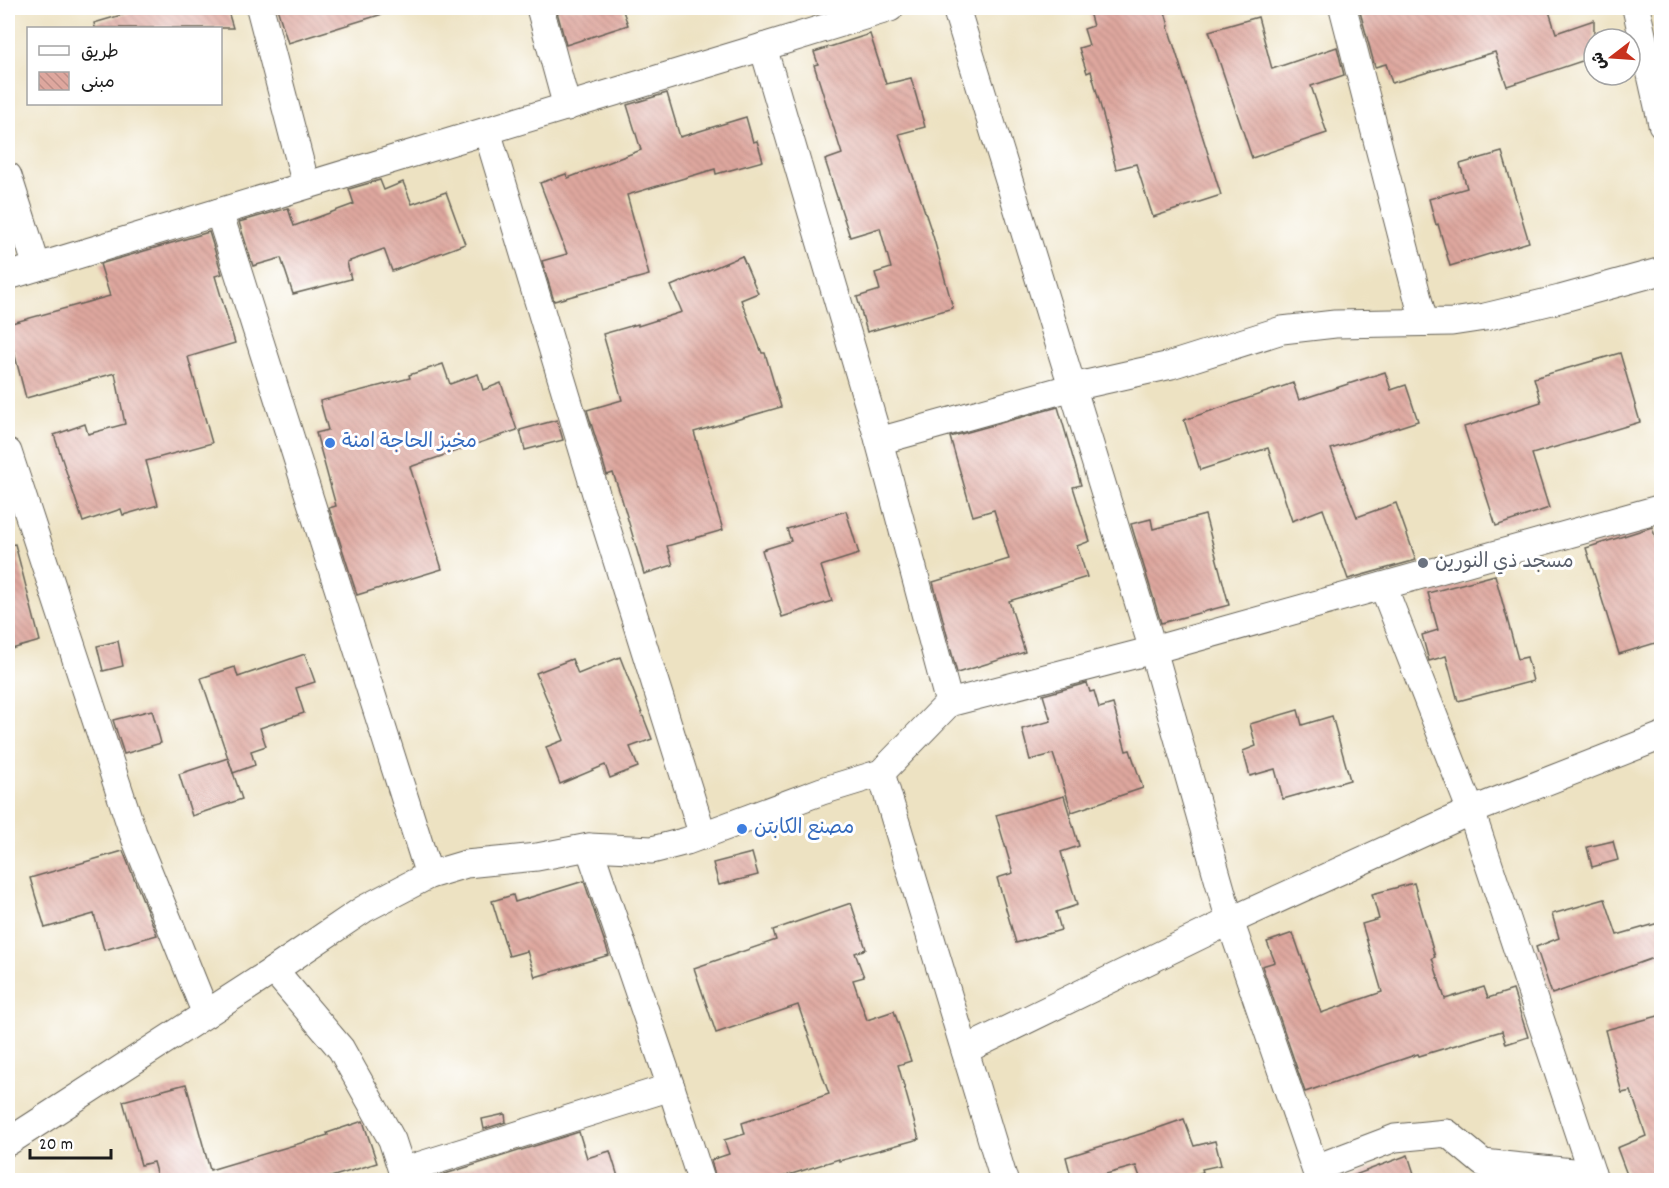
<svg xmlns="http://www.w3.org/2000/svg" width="1669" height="1188" viewBox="0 0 1669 1188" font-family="Dekko,'Playpen Sans Arabic',sans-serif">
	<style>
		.building { fill: url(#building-back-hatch) }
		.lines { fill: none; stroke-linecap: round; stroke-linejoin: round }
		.minor-casing { stroke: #656156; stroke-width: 29 }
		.minor { stroke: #fff; stroke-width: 27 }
		.shop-dot { fill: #3f7fe0; stroke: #fff; stroke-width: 2 }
		.worship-dot { fill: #6b7280; stroke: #fff; stroke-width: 2 }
		.labels { text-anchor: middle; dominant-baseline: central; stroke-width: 6; stroke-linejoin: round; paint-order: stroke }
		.shop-label { font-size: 20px; fill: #366cbe; stroke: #fff; text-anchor: start }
		.worship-label { font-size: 20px; fill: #5b616d; stroke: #fff; text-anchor: start }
	</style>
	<defs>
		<pattern id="building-back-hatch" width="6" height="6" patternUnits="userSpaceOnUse" patternTransform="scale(1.5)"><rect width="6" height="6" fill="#dea79e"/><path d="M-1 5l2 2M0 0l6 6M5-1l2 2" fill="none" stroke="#be8f88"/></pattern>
	</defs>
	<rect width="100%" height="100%" fill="#fff"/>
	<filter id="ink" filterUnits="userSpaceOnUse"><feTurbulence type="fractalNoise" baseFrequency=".0167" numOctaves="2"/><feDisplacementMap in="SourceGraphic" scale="12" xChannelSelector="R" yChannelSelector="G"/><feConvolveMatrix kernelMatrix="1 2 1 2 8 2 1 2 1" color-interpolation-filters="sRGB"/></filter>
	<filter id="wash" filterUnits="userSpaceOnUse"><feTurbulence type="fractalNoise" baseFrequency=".008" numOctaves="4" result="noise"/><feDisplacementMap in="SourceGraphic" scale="24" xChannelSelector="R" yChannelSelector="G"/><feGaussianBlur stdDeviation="1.35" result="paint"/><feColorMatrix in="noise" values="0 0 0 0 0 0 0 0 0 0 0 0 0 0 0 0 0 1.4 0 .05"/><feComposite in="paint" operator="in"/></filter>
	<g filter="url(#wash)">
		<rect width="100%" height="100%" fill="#ede2c2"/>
		<g id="blocks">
			<g class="building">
				<path d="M145 8H227L233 28H95L94 23Z"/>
				<path d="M277 8H385L386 13 288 43Z"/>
				<path d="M556 8H622L628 25 566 45Z"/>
				<path d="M1105 8H1164L1169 26 1168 27 1221 195 1153 217 1136 164 1116 169 1111 149 1112 148 1091 71 1087 73 1079 48 1089 45 1084 29 1093 26 1089 12Z"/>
				<path d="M1359 8H1548L1556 33 1594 20V57L1507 86 1495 52 1392 83 1386 64 1375 67Z"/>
				<path d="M1258 17 1272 69 1337 47 1344 75 1311 86 1327 133 1252 158 1209 31Z"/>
				<path d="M870 34 886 84 911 78 925 127 899 134 933 236 953 308 867 332 857 297 880 290 875 273 891 268 880 228 850 237 825 160 842 154 814 65 818 64 814 52Z"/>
				<path d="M667 93 680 137 746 117 753 142 757 141 763 161 716 174 715 169 627 195 649 275 554 301 542 261 567 254 540 183 566 174 568 178 641 150 627 105Z"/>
				<path d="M1502 152 1529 242 1450 266 1438 224 1436 225 1429 199 1467 188 1460 164Z"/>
				<path d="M380 180 384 190 403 182 412 204 446 192 465 244 392 271 384 249 347 262 351 279 293 294 281 258 253 266 239 222 288 208 294 226 354 204 349 189Z"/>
				<path d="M209 232 222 274 215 276 235 343 188 357 212 443 146 461 158 505 123 515 121 509 83 522 54 435 85 424 88 434 125 424 115 373 26 398 8 329V324L110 296 100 264Z"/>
				<path d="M742 256 758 293 741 300 762 353H765L781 407 694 432 723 530 667 546 673 565 644 574 621 496 613 473 607 475 587 410 622 400 603 334 638 324V326L682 312 671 286Z"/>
				<path d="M1620 353 1640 422 1532 454 1549 508 1496 526 1464 427 1541 402 1534 378Z"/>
				<path d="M443 364 450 384 478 374 483 390 501 383 517 430 410 467 442 569 357 595 329 508 336 506 316 433 328 430 320 401 410 378 409 375Z"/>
				<path d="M1385 372 1391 390 1406 385 1418 421 1331 449 1357 517 1396 503 1416 560 1348 579 1323 509 1292 521 1268 448 1200 470 1184 420 1293 383 1299 400Z"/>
				<path d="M1058 407 1081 485 1073 487 1090 541 1077 546 1087 577 1009 601 1025 652 957 673 933 582 1009 559 994 510 973 516 950 437Z"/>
				<path d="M557 420 563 440 525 450 520 430Z"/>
				<path d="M846 511 859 554 821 566 832 601 782 617 762 550 791 541 787 529Z"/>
				<path d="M1205 515 1229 605 1161 623 1131 524 1151 519 1153 529Z"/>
				<path d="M1652 527 1662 558V641L1619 654 1586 548Z"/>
				<path d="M15 544 40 641 8 650V545Z"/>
				<path d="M1495 575 1518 659 1527 657 1533 681 1458 701 1446 656 1429 661 1422 635 1438 630 1428 593Z"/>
				<path d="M118 641 123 666 103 671 97 646Z"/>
				<path d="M305 654 315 682 296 688 304 713 260 728 266 746 251 751 255 765 233 773 201 678 235 667 238 677Z"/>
				<path d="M620 657 652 739 630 747 638 767 610 778 605 765 560 784 546 747 564 740 536 673 572 659 578 674Z"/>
				<path d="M1087 683 1090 692 1094 691 1099 708 1113 704 1126 751 1130 750 1143 788 1072 812 1053 754 1030 760 1022 729 1051 721 1043 695Z"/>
				<path d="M152 710 161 743 124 754 113 720Z"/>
				<path d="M1298 710 1302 725 1332 716 1350 780 1283 799 1275 769 1250 776 1243 751 1256 746 1250 724Z"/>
				<path d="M228 758 242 799 192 816 179 774Z"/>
				<path d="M1064 796 1079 846 1061 852 1077 905 1056 912 1061 930 1016 943 997 878 1013 873 996 815Z"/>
				<path d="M1613 841 1618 860 1592 867 1587 847Z"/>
				<path d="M123 851 157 935 104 950 94 914 45 928 30 878Z"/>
				<path d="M752 853 758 875 719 885 713 863Z"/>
				<path d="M584 881 609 955 535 977 527 951 509 956 492 901 513 895 515 902Z"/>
				<path d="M1414 883 1435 957 1432 958 1445 999 1484 987 1488 998 1513 990 1528 1037 1506 1044 1502 1031 1419 1056 1418 1054 1305 1092 1262 966 1275 962 1267 942 1293 933 1321 1013 1382 992 1362 924 1379 919 1372 894Z"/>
				<path d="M1605 899 1617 935 1662 922V955L1552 994 1536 947 1559 938 1552 914Z"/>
				<path d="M851 903 866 949 855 953 864 977 853 980 867 1020 894 1011 911 1061 898 1065 919 1139 839 1161V1159L773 1180H716L711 1160 729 1154 724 1140 745 1134 742 1123 829 1094 798 1005 716 1033 694 968 776 940 773 930Z"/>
				<path d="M1662 1015V1180H1629L1617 1148 1646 1136 1631 1091 1622 1093 1605 1030Z"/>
				<path d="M186 1084 210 1170 328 1135 327 1133 363 1121 377 1163 321 1180H158L153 1162 141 1165 123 1101Z"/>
				<path d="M505 1114 506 1122 484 1129 482 1119Z"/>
				<path d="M1184 1119 1194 1146 1215 1141 1221 1165 1202 1169 1203 1172 1177 1180H1141L1136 1166 1084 1180H1072L1066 1157 1144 1133Z"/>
				<path d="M579 1132 587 1158 610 1151 619 1180H426Z"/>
				<path d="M1408 1155 1416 1180H1347V1178Z"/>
			</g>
		</g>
	</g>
	<g filter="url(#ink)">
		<use href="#blocks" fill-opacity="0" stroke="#656156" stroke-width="1.5"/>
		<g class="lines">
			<g class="minor-casing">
				<g id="minor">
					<path d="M260 8 306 185"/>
					<path d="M540 8 567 107"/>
					<path d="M956 8 1153 650 1230 921 1319 1180"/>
					<path d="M1343 8 1424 322"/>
					<path d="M1636 8 1662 124"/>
					<path d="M763 47 879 441 949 703"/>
					<path d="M487 131 597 497 703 836"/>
					<path d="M8 176 37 267"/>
					<path d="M219 212 429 875"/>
					<path d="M8 276 763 47 890 8"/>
					<path d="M879 441 1073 387 1171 365 1282 330 1335 324 1452 322 1485 317 1560 299 1662 271"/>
					<path d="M8 452 133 833 206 1014"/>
					<path d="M1383 586 1471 811 1594 1180"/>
					<path d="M881 773 1004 1180"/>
					<path d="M589 847 671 1087 701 1180"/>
					<path d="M274 970 341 1049 392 1140 405 1180"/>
					<path d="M965 1050 1230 921 1471 811 1662 736"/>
					<path d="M8 1142 274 970 364 909 429 875 466 864 537 857 589 847 652 850 687 841 822 791 881 773 949 703 1153 650 1662 508"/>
					<path d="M1316 1168 1395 1138 1447 1133 1483 1163 1592 1174"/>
					<path d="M402 1171 671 1087"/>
				</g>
			</g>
			<use href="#minor" class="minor"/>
		</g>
	</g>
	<g class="shop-dot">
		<circle cx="330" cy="443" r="6"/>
		<circle cx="742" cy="829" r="6"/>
	</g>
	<circle class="worship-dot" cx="1423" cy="563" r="6"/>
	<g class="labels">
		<g class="shop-label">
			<text x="342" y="443">مخبز الحاجة امنة</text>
			<text x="754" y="829">مصنع الكابتن</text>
		</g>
		<g class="worship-label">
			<text x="1435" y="563">مسجد ذي النورين</text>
		</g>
	</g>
	<rect width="1669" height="1188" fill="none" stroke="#fff" stroke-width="30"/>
	<rect x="27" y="27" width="195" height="78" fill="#ffffff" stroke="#a4a4a4" stroke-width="1.5"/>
	<rect x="39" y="46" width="30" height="9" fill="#ffffff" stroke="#a4a4a4" stroke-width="1.5"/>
	<text x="81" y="57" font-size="18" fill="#1c1c1c">طريق</text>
	<rect x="39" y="72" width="30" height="18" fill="url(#building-back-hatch)" stroke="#a4a4a4" stroke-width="1.5"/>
	<text x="81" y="87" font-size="18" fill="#1c1c1c">مبنى</text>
	<g transform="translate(1612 57) rotate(253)"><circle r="28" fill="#ffffff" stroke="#a4a4a4" stroke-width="1.5"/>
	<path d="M0-4.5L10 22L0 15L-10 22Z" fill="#c8321e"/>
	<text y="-9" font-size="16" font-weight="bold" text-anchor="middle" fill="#1c1c1c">ش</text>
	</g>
	<path d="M30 1149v9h81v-9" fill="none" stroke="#1c1c1c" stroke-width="3"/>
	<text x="39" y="1149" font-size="18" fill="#1c1c1c" stroke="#ffffff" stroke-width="4.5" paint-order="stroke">20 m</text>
</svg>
